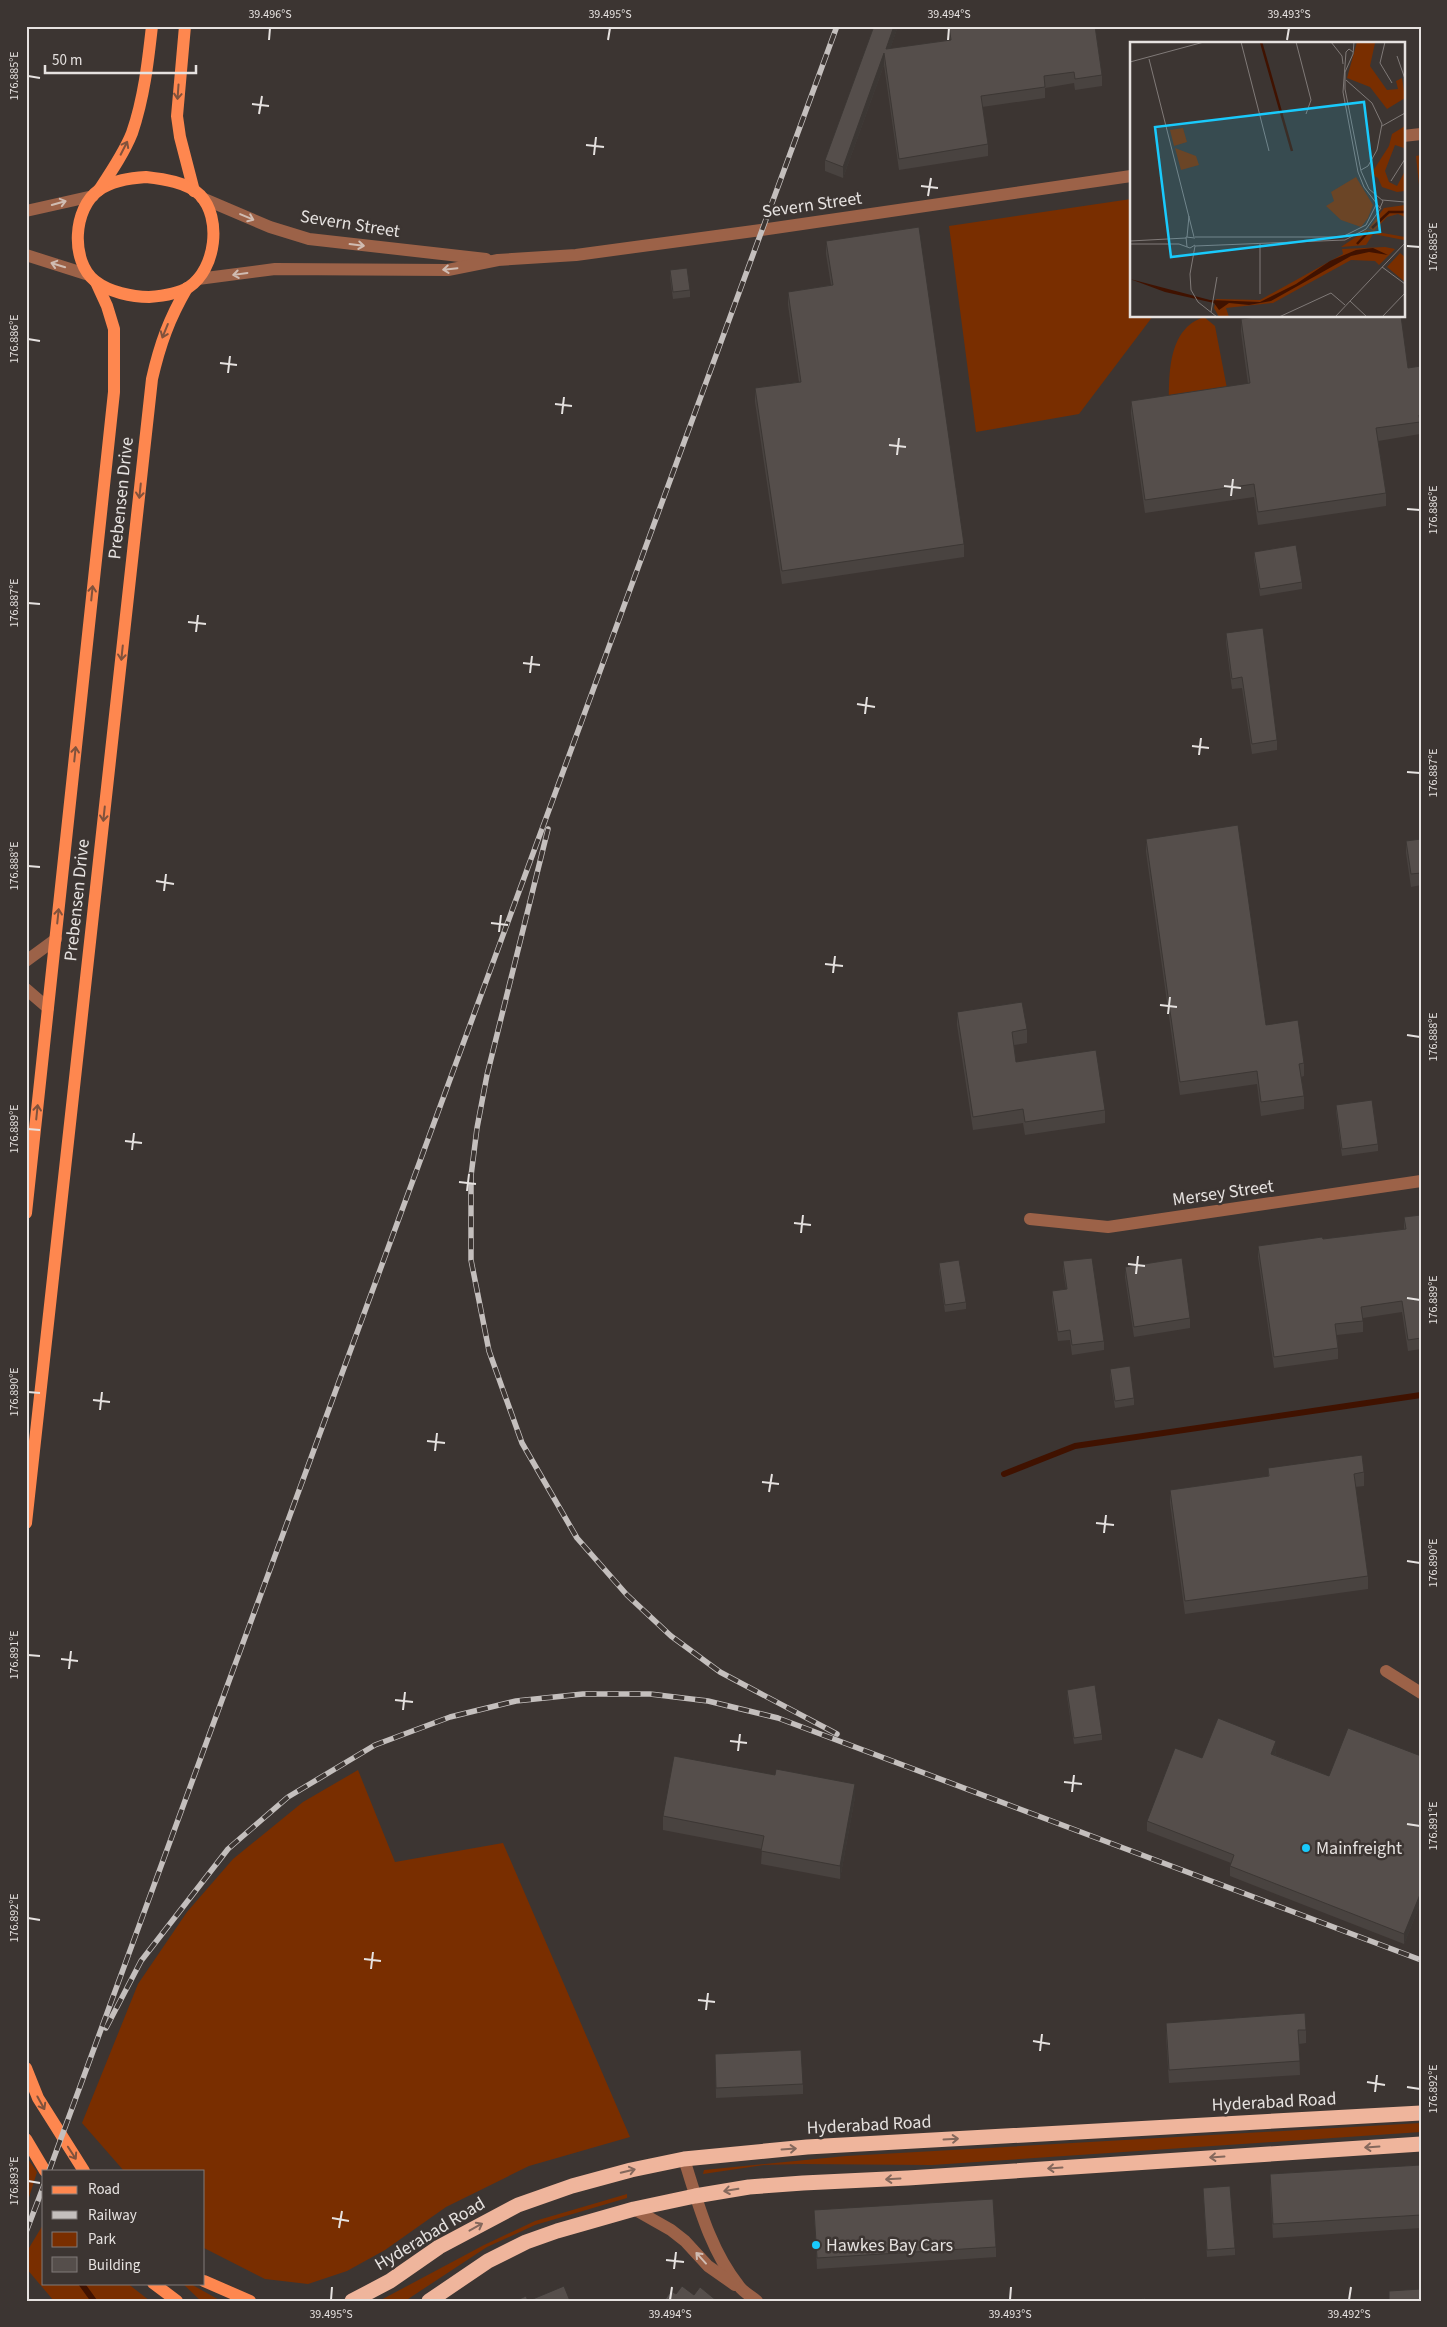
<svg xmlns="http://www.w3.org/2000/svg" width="1447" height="2327" viewBox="0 0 1447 2327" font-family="'Source Sans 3',sans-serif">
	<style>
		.green { fill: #792e00 }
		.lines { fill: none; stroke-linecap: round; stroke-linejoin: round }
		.stream { stroke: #401200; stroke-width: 6 }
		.minor { stroke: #9c6248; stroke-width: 12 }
		.major { stroke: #fe874f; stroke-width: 12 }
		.highway { stroke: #efb59c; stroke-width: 15 }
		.rail-casing { stroke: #c4bfbd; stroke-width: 5.5 }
		.rail { stroke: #3c3532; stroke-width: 4; stroke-dasharray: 11; stroke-linecap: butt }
		.wall { fill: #494340 }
		.shaded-wall { fill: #3c3734 }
		.building { fill: #554e4b; stroke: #3c3734 }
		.oneway { stroke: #80523c }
		.oneway2 { stroke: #d0bcb2 }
		.oneway3 { stroke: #84685c }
		.ticks { fill: none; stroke: #e6e2e0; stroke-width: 2 }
		.poi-dot { fill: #19cafc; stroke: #3c3532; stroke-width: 2 }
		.labels { text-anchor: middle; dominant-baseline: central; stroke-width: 5; stroke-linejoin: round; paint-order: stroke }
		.street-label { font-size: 18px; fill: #e6e2e0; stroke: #3c3532 }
		.poi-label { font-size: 18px; fill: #e6e2e0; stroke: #3c3532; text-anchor: start }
		.inset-river { fill: none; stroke: #401200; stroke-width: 2.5 }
		.inset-road { fill: none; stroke: #807a78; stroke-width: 1 }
		.view { fill: #19cafc; fill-opacity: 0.15; stroke: #19cafc; stroke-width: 2.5 }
		.inset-edge { fill: none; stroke: #e6e2e0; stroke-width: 2.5 }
		.neatline { fill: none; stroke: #e6e2e0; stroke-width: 2 }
		.ticks-label { font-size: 12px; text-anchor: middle; fill: #e6e2e0 }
	</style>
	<rect width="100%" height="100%" fill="#3c3532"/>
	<g class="green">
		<path d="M1421 155V204L1416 156Z"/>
		<path d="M1131 199V316H1153L1079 414 976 432 949 226Z"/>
		<path d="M1204 317 1215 326 1229 399 1169 408C1169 376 1167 329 1204 317Z"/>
		<path d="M358 1770 395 1862 503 1843 630 2137 529 2166 446 2207 385 2250 347 2271 308 2284 265 2279 204 2248V2171H124L82 2123 138 1984 187 1912 233 1859 303 1802Z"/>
		<path d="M1421 2123V2132L932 2165 800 2164 764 2165 703 2174 704 2170 846 2156Z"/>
		<path d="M26 2156 37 2172 26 2207Z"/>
		<path d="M627 2194V2198L535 2225 487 2247 405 2301H379L484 2245 535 2221Z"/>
		<path d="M44 2223V2283H127L150 2301H54L26 2268V2253Z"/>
		<path d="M182 2283H189L221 2301H201Z"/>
	</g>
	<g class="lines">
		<g class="stream">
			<path d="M1004 1474 1075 1446 1421 1395"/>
			<path d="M81 2283 94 2301"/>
		</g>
		<g class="minor">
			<path d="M1403 136 1421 134"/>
			<path d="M202 198 270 227 309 239 486 259"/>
			<path d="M26 211 93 196"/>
			<path d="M26 255 89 275"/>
			<path d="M198 279 275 269 448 270 498 260 576 255 761 230 1131 176"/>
			<path d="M26 961 56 939"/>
			<path d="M26 989 48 1008"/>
			<path d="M1030 1219 1108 1227 1421 1181"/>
			<path d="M1386 1671 1421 1693"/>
			<path d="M684 2159C698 2203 710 2250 739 2286 743 2292 751 2296 757 2301"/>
			<path d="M634 2209 671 2230 685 2241 708 2266 735 2285"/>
		</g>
		<g class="major">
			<path d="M185 26 177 116 180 137 194 191"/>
			<path d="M146 177C163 179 187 182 200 195 222 218 216 269 189 287 178 294 162 296 149 297 132 297 109 292 95 281 70 261 73 208 99 190 113 180 131 178 146 177Z"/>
			<path d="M99 190C111 172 124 153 132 133 144 98 148 62 152 26"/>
			<path d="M26 1213 114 392V329L107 306 96 282"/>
			<path d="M26 1523 152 379C160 344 169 319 187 288"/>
			<path d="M26 2068 38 2098 84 2171"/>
			<path d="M26 2139 45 2171"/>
			<path d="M204 2281 250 2301"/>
			<path d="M153 2283 177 2301"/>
		</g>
		<g class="highway">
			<path d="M352 2301 390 2281 439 2247 518 2205 572 2186 631 2170 684 2159 807 2147 1421 2113"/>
			<path d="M429 2301 488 2261 526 2242 557 2231 634 2209 695 2196 749 2187 803 2183 908 2178 1421 2144"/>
		</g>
		<g class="rail-casing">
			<g id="rail">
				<path d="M548 829 487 1075 477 1128 471 1176V1260L489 1351 522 1443 577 1538 627 1595 671 1636 720 1672 837 1734"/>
				<path d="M106 2028 141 1961 228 1849 288 1797 375 1745 450 1717 516 1701 583 1694H650L708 1701 778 1718 1421 1960"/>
				<path d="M49 2171 837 26"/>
				<path d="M26 2232 44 2185"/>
			</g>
		</g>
		<use href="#rail" class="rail"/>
	</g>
	<g class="wall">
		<path d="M874 26H898L890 49 949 40 947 26H1095L1102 75V86L1075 90 1074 83 1045 88V98L982 107 988 144V156L899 170 884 65 843 178 825 171V160Z"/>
		<path d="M826 241 964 544V557L782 584 755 402V388L799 382 788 305V292L831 285 826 254Z"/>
		<path d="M670 270 690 290V297L673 299 670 277Z"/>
		<path d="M1241 319 1408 368 1421 366 1420 434 1378 441 1386 493V506L1258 525 1254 497 1145 513 1131 414V401L1248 384 1241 332Z"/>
		<path d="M1254 552 1302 582V589L1260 596 1254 559Z"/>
		<path d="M1226 633 1277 740V750L1252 754 1242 688 1232 689 1226 643Z"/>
		<path d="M1146 839 1266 1025 1304 1063V1076L1301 1077 1304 1096V1109L1261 1116 1257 1084 1180 1095 1146 852Z"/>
		<path d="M1421 839V885L1411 887 1406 853V841Z"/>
		<path d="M957 1012 1027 1029V1043L1014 1045 1016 1062 1105 1110V1123L1025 1135 1023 1123 973 1130 957 1025Z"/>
		<path d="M1336 1105 1378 1144V1151L1342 1156 1336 1112Z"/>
		<path d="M1421 1215V1349L1408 1351 1402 1312 1363 1318V1332L1337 1335 1338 1348V1359L1274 1368 1258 1257V1246L1323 1239 1404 1229V1217Z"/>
		<path d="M1063 1261 1104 1341V1350L1072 1355 1070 1340 1058 1341 1052 1301V1291L1066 1289 1063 1270Z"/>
		<path d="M939 1263 966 1302V1309L945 1312 939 1270Z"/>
		<path d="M1125 1267 1190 1318V1328L1134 1337 1125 1277Z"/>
		<path d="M1110 1369 1134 1398V1405L1115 1408 1110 1376Z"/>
		<path d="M1268 1468 1364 1472V1486L1355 1487 1368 1576V1589L1185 1614 1170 1503V1490L1268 1476Z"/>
		<path d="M1067 1690 1102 1734V1740L1074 1744 1067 1696Z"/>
		<path d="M1276 1751 1275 1755 1329 1776 1421 1756V1902L1404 1944 1230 1876V1866L1231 1863 1147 1831V1821L1202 1758Z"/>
		<path d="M855 1797 840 1879 761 1864 762 1849 663 1830V1816Z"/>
		<path d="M1166 2023 1306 2030V2043L1299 2044 1300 2075 1169 2083 1166 2036Z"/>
		<path d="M715 2054 803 2084V2094L716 2098Z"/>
		<path d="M1421 2165V2228L1273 2238 1270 2188V2174Z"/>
		<path d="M1203 2188 1235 2248V2255L1207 2257Z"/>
		<path d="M814 2210 996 2247V2257L817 2269Z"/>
	</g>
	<g class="shaded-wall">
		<path d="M894 26H898L886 61V49Z"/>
		<path d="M884 53V65L843 178V167Z"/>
		<path d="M1276 1741V1751L1271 1764V1754Z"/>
		<path d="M855 1784V1797L840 1879V1866Z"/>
		<path d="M1421 1892V1902L1404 1944V1934Z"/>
	</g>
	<g class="building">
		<path d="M874 26H894L886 49 951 40 949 26H1095L1102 75 1075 79 1074 72 1044 76 1045 87 981 96 988 144 899 159 884 53 843 167 825 160Z"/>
		<path d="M919 227 964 544 782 571 755 388 801 382 788 292 833 285 826 241Z"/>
		<path d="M687 268 690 290 673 292 670 270Z"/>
		<path d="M1263 316H1401L1408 368 1421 366V415H1419L1420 422 1376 428 1386 493 1258 512 1254 484 1145 500 1131 401 1250 383 1241 319Z"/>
		<path d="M1296 545 1302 582 1260 589 1254 552Z"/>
		<path d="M1263 628 1277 740 1252 744 1242 677 1232 679 1226 633Z"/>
		<path d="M1238 825 1266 1025 1298 1020 1304 1063 1299 1064 1304 1096 1261 1102 1257 1071 1180 1082 1146 839Z"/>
		<path d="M1421 839V873L1411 874 1406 841Z"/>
		<path d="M1022 1002 1027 1029 1012 1032 1016 1062 1096 1050 1105 1110 1025 1122 1023 1109 973 1117 957 1012Z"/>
		<path d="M1372 1100 1378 1144 1342 1149 1336 1105Z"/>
		<path d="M1421 1215V1338L1408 1340 1402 1301 1361 1307 1363 1321 1335 1324 1338 1348 1274 1357 1258 1246 1322 1237 1323 1239 1406 1229 1404 1217Z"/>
		<path d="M1092 1258 1104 1341 1072 1345 1070 1330 1058 1332 1052 1291 1067 1289 1063 1261Z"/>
		<path d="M1182 1258 1190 1318 1134 1327 1125 1267Z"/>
		<path d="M959 1260 966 1302 945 1305 939 1263Z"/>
		<path d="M1130 1366 1134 1398 1115 1401 1110 1369Z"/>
		<path d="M1362 1455 1364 1472 1354 1474 1368 1576 1185 1601 1170 1490 1269 1476 1268 1468Z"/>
		<path d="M1095 1685 1102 1734 1074 1738 1067 1690Z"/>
		<path d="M1218 1718 1276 1741 1271 1754 1329 1776 1348 1728 1421 1756V1892L1404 1934 1230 1866 1234 1855 1147 1821 1175 1748 1202 1758Z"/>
		<path d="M674 1756 775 1775 776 1769 855 1784 840 1866 761 1851 764 1836 663 1816Z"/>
		<path d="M1305 2013 1306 2030H1298L1300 2061 1169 2070 1166 2023Z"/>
		<path d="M801 2050 803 2084 716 2088 715 2054Z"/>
		<path d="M1421 2165V2215L1273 2224 1270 2174Z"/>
		<path d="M1230 2186 1235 2248 1207 2250 1203 2188Z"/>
		<path d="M993 2199 996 2247 817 2258 814 2210Z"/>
		<path d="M564 2286 570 2301H528Z"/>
		<path d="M682 2286 694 2295 700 2287 717 2301H664L671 2291 676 2294Z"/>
		<path d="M1421 2289V2301H1389V2291Z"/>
		<path d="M526 2296 528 2301H515Z"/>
		<path d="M1145 2298V2301H1135Z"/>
	</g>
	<defs><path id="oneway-shaft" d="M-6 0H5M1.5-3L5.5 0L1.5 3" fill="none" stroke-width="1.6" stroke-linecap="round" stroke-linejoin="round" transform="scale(1.25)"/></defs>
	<g class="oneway">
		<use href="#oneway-shaft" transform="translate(178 92) rotate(94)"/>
		<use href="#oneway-shaft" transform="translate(124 148) rotate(-63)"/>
		<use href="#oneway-shaft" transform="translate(165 331) rotate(112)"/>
		<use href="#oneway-shaft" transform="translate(140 491) rotate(96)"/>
		<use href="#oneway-shaft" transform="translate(92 593) rotate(-84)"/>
		<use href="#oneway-shaft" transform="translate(122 653) rotate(96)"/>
		<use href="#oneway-shaft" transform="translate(75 754) rotate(-84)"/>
		<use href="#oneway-shaft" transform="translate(104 814) rotate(96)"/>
		<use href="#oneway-shaft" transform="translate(58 916) rotate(-84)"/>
		<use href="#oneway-shaft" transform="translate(37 1112) rotate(-84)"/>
		<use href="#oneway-shaft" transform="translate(41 2103) rotate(61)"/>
		<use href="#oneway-shaft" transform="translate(72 2153) rotate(57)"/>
	</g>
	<g class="oneway2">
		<use href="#oneway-shaft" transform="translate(59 203) rotate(-16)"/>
		<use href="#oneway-shaft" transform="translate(247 217) rotate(23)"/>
		<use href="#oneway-shaft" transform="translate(357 245) rotate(7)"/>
		<use href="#oneway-shaft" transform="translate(58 265) rotate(-163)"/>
		<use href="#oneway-shaft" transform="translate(450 269) rotate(174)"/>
		<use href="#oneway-shaft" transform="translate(240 274) rotate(172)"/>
		<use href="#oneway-shaft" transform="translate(701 2258) rotate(-132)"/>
	</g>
	<g class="oneway3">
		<use href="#oneway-shaft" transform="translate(951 2139) rotate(-3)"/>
		<use href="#oneway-shaft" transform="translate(1372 2147) rotate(176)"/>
		<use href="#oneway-shaft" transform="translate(789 2149) rotate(-4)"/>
		<use href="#oneway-shaft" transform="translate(1217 2157) rotate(176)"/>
		<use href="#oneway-shaft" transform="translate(1055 2168) rotate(176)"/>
		<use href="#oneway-shaft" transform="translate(628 2171) rotate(-14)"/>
		<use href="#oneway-shaft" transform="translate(893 2179) rotate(177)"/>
		<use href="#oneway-shaft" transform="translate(731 2190) rotate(171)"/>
		<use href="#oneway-shaft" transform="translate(476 2227) rotate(-29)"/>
	</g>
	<path class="ticks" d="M269 40 270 28M608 40 610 28M948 40 949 28M1287 40 1289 28M28 76 40 78M252 104 269 106M259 114 262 96M586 145 604 147M594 155 596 137M921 186 938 188M928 196 931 178M1407 246 1420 247M28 339 40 341M220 363 237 365M228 373 230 356M555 404 572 406M562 414 564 397M889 445 906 447M897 455 899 438M1224 486 1241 488M1231 496 1233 479M1407 509 1420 510M28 603 40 604M188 622 206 624M196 632 198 615M523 663 540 665M530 673 532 656M857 704 875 707M865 714 867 697M1192 746 1209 748M1199 755 1201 738M1407 772 1420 773M28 866 40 867M156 881 174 884M164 891 166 874M491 923 508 925M499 932 501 915M825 964 843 966M833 973 835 956M1160 1005 1177 1007M1168 1014 1170 997M1407 1035 1420 1037M28 1129 40 1130M125 1141 142 1143M132 1150 134 1133M459 1182 476 1184M467 1191 469 1174M794 1223 811 1225M801 1233 803 1215M1128 1264 1145 1266M1136 1274 1138 1256M1407 1298 1420 1300M28 1392 40 1393M93 1400 110 1402M100 1410 102 1392M427 1441 445 1443M435 1451 437 1433M762 1482 779 1484M769 1492 772 1474M1096 1523 1114 1525M1104 1533 1106 1515M1407 1561 1420 1563M28 1655 40 1656M61 1659 78 1661M69 1669 71 1651M395 1700 413 1702M403 1710 405 1692M730 1741 747 1743M738 1751 740 1734M1064 1782 1082 1784M1072 1792 1074 1775M1407 1824 1420 1826M28 1918 40 1920M364 1959 381 1961M371 1969 373 1952M698 2000 715 2002M706 2010 708 1993M1033 2041 1050 2044M1040 2051 1042 2034M1367 2082 1385 2085M1407 2087 1420 2089M1375 2092 1377 2075M28 2181 40 2183M332 2218 349 2221M339 2228 342 2211M666 2260 684 2262M674 2269 676 2252M331 2300 332 2287M670 2300 672 2287M1010 2300 1011 2287M1349 2300 1351 2287"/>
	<g class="poi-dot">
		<circle cx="1306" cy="1848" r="5"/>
		<circle cx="816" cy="2245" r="5"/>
	</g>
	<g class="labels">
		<g class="street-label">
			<text transform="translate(812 205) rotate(-8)">Severn Street</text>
			<text transform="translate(350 224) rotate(9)">Severn Street</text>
			<text transform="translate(121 498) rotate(-84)">Prebensen Drive</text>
			<text transform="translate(77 900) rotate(-84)">Prebensen Drive</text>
			<text transform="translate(1223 1193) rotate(-8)">Mersey Street</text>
			<text transform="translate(1274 2102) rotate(-3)">Hyderabad Road</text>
			<text transform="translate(869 2125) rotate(-3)">Hyderabad Road</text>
			<text transform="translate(430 2234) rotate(-31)">Hyderabad Road</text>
		</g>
		<g class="poi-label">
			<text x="1316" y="1848">Mainfreight</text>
			<text x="826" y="2245">Hawkes Bay Cars</text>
		</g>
	</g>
	<g transform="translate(1130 42)">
		<rect width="275" height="275" fill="#3c3532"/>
		<path d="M227 0 245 1 240 24 257 48 268 47 266 39 272 36 275 56 257 67 240 45 217 36ZM275 84 274 106 265 103 255 129 259 140 267 144 275 129V149L267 150 252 145 248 136 241 132 259 104 262 92ZM53 86 57 100 44 104 40 88ZM45 106 66 114 69 123 51 128ZM226 135 243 163 238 176 231 185 211 178 196 164 204 159 201 150ZM275 163V175L268 172 257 175 244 189 239 186 254 166ZM236 188 275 195 274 198 243 192 236 203 211 205ZM255 205 265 207 249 223 245 219 221 218 143 261 96 266 99 275H89L84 266 86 257 130 258 213 212 212 207ZM270 211 275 215V240L257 225Z" fill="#792e00"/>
		<path d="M243 206 258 213 239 210 221 214 141 259 119 263 99 261 89 268 84 261 35 250 0 237 80 258 130 260 166 242 200 219 226 208Z" fill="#401200"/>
		<path class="inset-river" d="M131 0 162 109M242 186 259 170H275M227 202 238 190"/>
		<path class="inset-road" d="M111 0 139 109M166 0 181 58 176 72M201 0 212 14 213 22M255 0 250 21 262 41M223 10 219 7 216 10 213 50 228 130 234 145 250 166 253 159 239 147 231 129 215 47V30L223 12 224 0M267 14 275 37M19 17 64 195M0 20 74 0M216 38 242 61 252 82 247 108 238 124 231 128M252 84 275 71M261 139 275 117M252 158 275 160M57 195 59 174M65 195H212L236 183 246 163M0 199 56 196M0 202H49L60 206 65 203M130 202V252M65 204 60 232 61 248 68 260 87 275M65 204 215 198 236 187 251 166M57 205 56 195 65 196M252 225 275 242M220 259 237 275M81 270 87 235M149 275 201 251 215 263M205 275 275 201M252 275 275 251"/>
		<path class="view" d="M234 60 250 190 41 215 25 85Z"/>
		<rect width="275" height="275" class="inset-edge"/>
	</g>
	<rect width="1447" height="2327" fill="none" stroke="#3c3532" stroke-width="55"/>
	<rect x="42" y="2170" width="162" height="115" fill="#3c3532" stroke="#807a78"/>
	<rect x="52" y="2186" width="25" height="8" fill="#fe874f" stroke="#807a78"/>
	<text x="88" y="2194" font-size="15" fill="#e6e2e0">Road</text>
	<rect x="52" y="2211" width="25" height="8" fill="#c4bfbd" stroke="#807a78"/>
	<text x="88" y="2220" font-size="15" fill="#e6e2e0">Railway</text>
	<rect x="52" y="2232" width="25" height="15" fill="#792e00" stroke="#807a78"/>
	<text x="88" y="2244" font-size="15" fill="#e6e2e0">Park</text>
	<rect x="52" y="2257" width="25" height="15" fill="#554e4b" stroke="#807a78"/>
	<text x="88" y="2270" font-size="15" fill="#e6e2e0">Building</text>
	<path d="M45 65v8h151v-8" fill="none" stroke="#e6e2e0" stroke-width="2.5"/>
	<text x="52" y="65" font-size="15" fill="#e6e2e0" stroke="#3c3532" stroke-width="4" paint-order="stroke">50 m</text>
	<rect x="28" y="28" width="1392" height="2272" class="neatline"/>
	<g class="ticks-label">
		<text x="270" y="18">39.496°S</text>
		<text x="610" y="18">39.495°S</text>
		<text x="949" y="18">39.494°S</text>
		<text x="1289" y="18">39.493°S</text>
		<text transform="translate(14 76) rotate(-90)" y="4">176.885°E</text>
		<text transform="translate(1433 247) rotate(-90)" y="4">176.885°E</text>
		<text transform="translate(14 339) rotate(-90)" y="4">176.886°E</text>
		<text transform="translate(1433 510) rotate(-90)" y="4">176.886°E</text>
		<text transform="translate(14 603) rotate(-90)" y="4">176.887°E</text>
		<text transform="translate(1433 773) rotate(-90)" y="4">176.887°E</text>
		<text transform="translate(14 866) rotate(-90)" y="4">176.888°E</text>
		<text transform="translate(1433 1037) rotate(-90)" y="4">176.888°E</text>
		<text transform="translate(14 1129) rotate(-90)" y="4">176.889°E</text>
		<text transform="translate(1433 1300) rotate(-90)" y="4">176.889°E</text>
		<text transform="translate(14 1392) rotate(-90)" y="4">176.890°E</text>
		<text transform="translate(1433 1563) rotate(-90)" y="4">176.890°E</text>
		<text transform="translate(14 1655) rotate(-90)" y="4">176.891°E</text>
		<text transform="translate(1433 1826) rotate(-90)" y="4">176.891°E</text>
		<text transform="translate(14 1918) rotate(-90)" y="4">176.892°E</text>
		<text transform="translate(1433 2089) rotate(-90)" y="4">176.892°E</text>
		<text transform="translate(14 2181) rotate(-90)" y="4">176.893°E</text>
		<text x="331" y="2318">39.495°S</text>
		<text x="670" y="2318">39.494°S</text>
		<text x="1010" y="2318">39.493°S</text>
		<text x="1349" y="2318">39.492°S</text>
	</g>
</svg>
